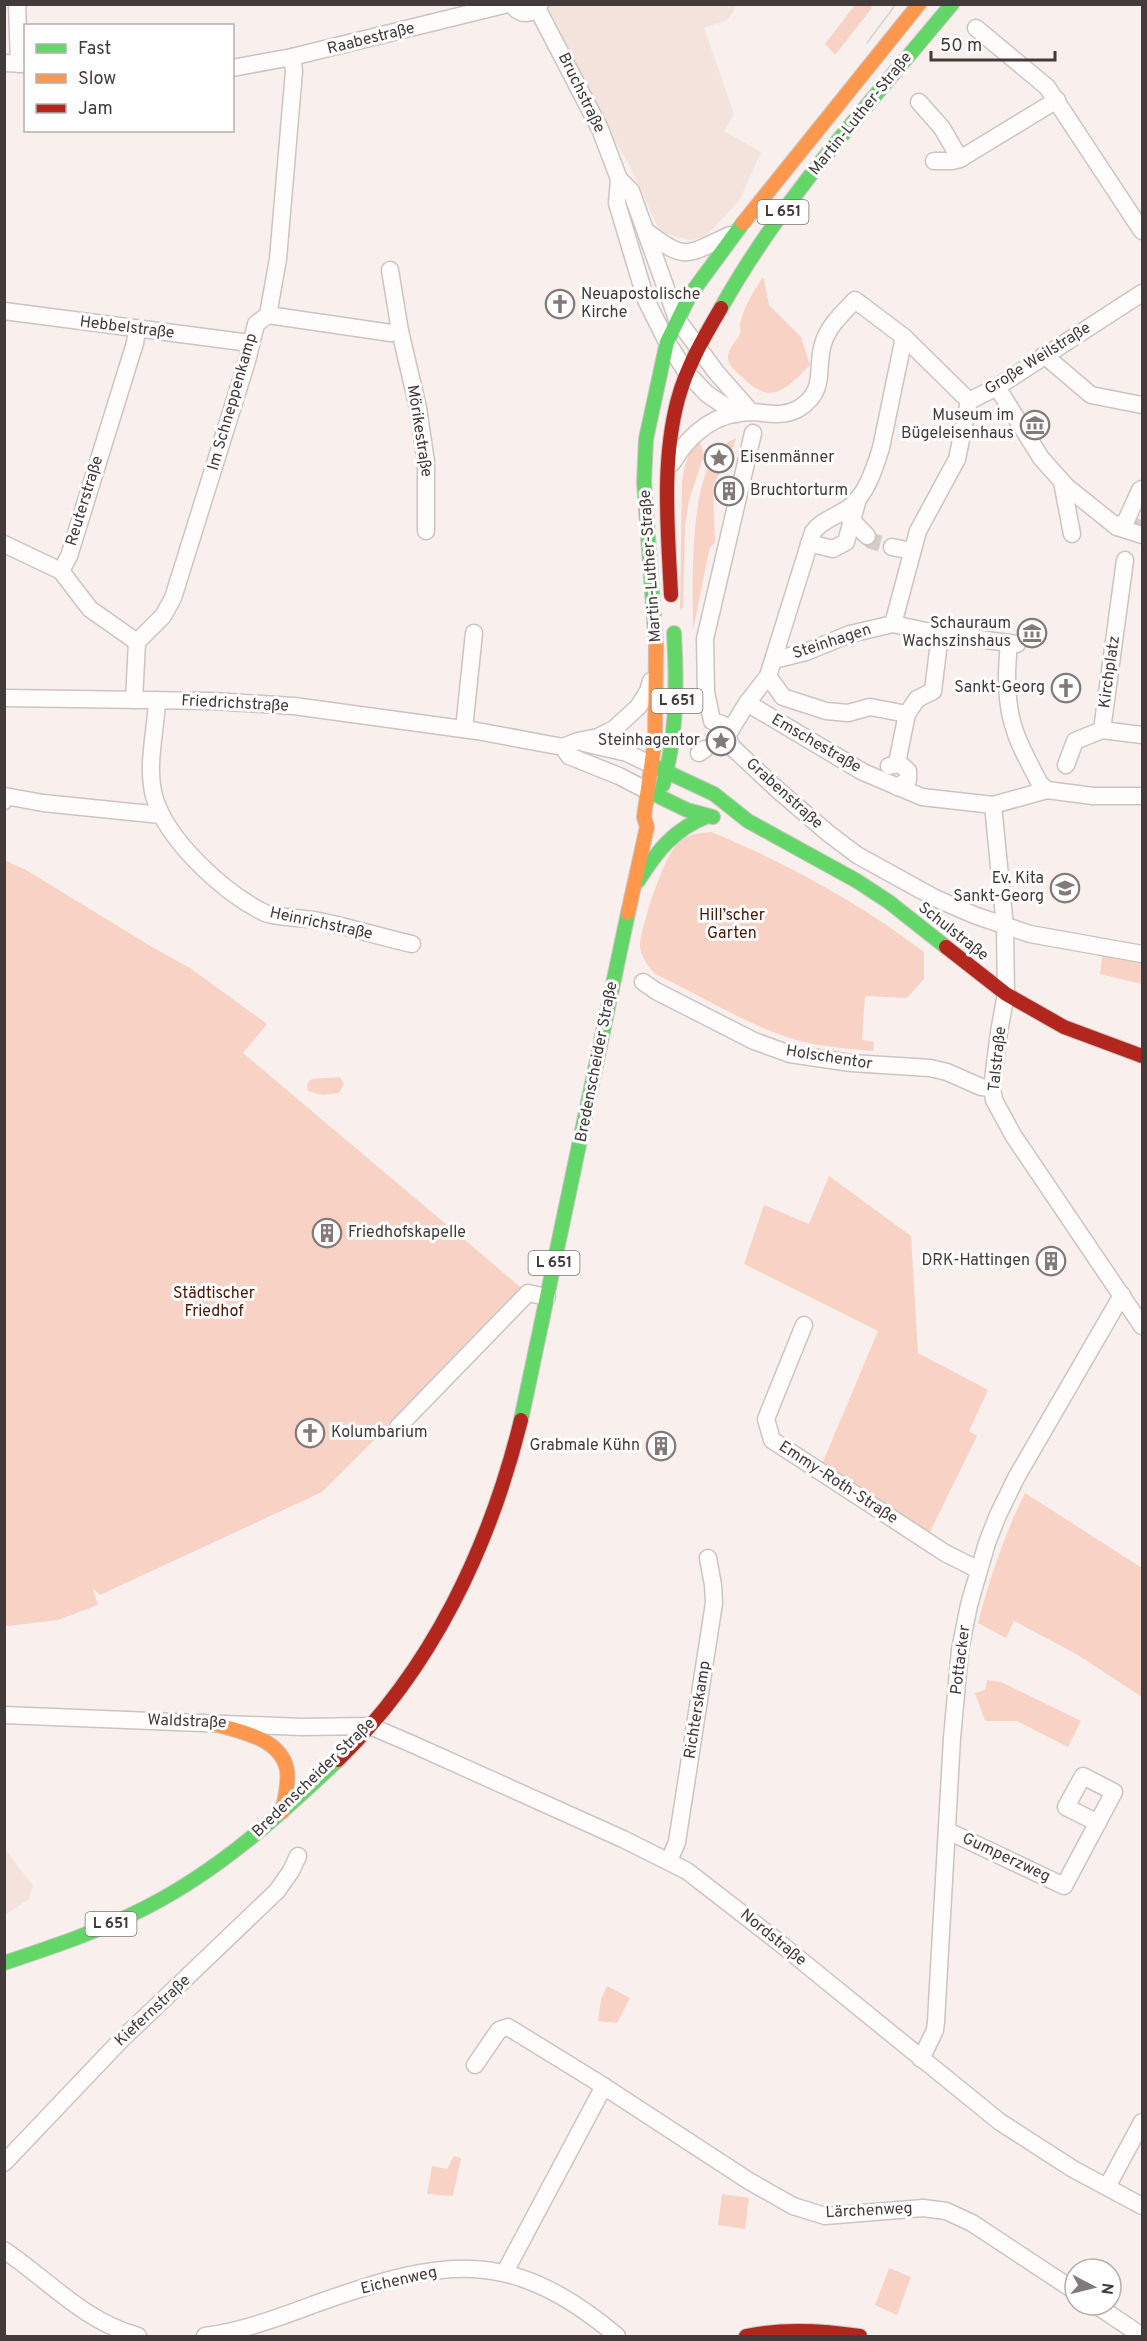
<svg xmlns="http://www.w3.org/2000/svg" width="1147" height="2341" viewBox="0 0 1147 2341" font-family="Overpass,sans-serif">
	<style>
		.built { fill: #f4e2dd }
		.green { fill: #f8d2c5 }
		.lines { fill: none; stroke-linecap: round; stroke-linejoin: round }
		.street-tunnel { stroke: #d4ccc9; stroke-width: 16; stroke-dasharray: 16 8; stroke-linecap: butt }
		.street-casing { stroke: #cbc4c2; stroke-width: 19 }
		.fast-casing { stroke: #cbc4c2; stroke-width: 16 }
		.slow-casing { stroke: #cbc4c2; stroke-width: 16 }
		.jam-casing { stroke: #cbc4c2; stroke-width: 16 }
		.street { stroke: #fefdfc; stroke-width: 16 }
		.fast { stroke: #63d668; stroke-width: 14 }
		.slow { stroke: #ff974d; stroke-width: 14 }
		.jam { stroke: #b3261e; stroke-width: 14 }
		.tram { stroke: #d5d3d3; stroke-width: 1.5 }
		.labels { text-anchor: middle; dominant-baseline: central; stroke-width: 6; stroke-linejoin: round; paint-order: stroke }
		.shield { fill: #fefefe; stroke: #7a7674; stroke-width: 1.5 }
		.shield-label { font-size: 15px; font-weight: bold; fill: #423b39 }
		.street-label { font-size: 16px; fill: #423b39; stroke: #fefefe }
		.poi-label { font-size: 16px; fill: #423b39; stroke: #fefefe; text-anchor: end }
		.park-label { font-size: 16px; fill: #4c1602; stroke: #fefefe }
	</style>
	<rect width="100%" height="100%" fill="#f9f0ed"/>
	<g class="built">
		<path d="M547 5H735L733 12 727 20 704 28 734 114 724 131 761 152 739 201 705 237 690 240 660 232 630 166 606 126Z"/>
		<path d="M5 1849 33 1886 29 1899 5 1915Z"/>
	</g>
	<g class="green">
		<path d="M855 5H872L871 9 835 55 825 44Z"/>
		<path d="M762 278 764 279 769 305 801 337 810 365C786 389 772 407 742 377 736 372 729 366 728 359 727 349 736 342 740 334 741 329 739 324 741 320 745 305 754 291 762 278Z"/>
		<path d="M736 438 732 450 713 486 715 543 710 547 708 556 693 630C693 585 688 482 720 448 724 444 730 441 736 438Z"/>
		<path d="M699 439 704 455 689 500 685 526 683 607 680 609 682 483C684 465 688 453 699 439Z"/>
		<path d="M711 832C787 863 858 902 924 952V979L907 998 865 996 862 1040 874 1042 873 1051C845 1048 817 1047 790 1038 743 1023 700 995 655 974 648 966 640 956 640 945 641 927 664 856 677 844 687 834 698 833 711 832Z"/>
		<path d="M4 860 26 870 152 947 190 968 267 1024 243 1053 524 1290 322 1492 100 1595 93 1589 98 1605 58 1620 8 1626 4 1625Z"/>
		<path d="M1103 950 1142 956V984L1100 974Z"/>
		<path d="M340 1077 344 1084 339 1093 322 1095 308 1091 307 1084 312 1079Z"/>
		<path d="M829 1176 911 1236 918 1353 988 1390 969 1431 977 1436 929 1534 822 1464 878 1331 744 1264 764 1205 809 1224Z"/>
		<path d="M1025 1493 1142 1568V1697L1078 1655 1014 1621 1006 1638 978 1623C990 1577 1004 1536 1025 1493Z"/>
		<path d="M987 1680 1001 1682 1081 1721 1068 1747 1017 1721H985L975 1693 985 1690Z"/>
		<path d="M607 1986 630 1998 617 2023 598 2021 601 1999Z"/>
		<path d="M454 2156 461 2158 453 2196 427 2194 432 2166 447 2169Z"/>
		<path d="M722 2194 749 2198 745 2229 718 2225Z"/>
		<path d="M889 2268 911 2277 897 2315 875 2305Z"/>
	</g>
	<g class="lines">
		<g class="street-tunnel">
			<path d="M1139 531 1142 520"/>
			<path d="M867 536 871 541 892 547"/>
		</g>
		<g class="street-casing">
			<g id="street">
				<path d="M17 4 19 64"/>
				<path d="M512 4C519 16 532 16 540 4"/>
				<path d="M537 8 600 129 619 179 631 191 677 319 716 372 751 412"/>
				<path d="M976 28 1047 87 1142 231"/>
				<path d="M4 63 26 64"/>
				<path d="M232 68 292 57 508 4"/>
				<path d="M919 102 942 128 960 159 1057 100"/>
				<path d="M934 161H952L960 159"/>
				<path d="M619 179 617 203 646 300 667 342 687 373 707 394 737 414"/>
				<path d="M646 231C686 262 686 255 730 235"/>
				<path d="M390 270 400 331"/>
				<path d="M4 311 250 343"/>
				<path d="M268 315 391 333 400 331 418 408 426 462V531"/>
				<path d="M1044 355 1091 395 1142 405"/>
				<path d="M997 387 1041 458 1067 487 1117 527 1142 535"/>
				<path d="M969 401 997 387 1142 293"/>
				<path d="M753 433 705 639 706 692 712 721 722 724 732 747 779 791 828 833 857 855 935 898 974 915 1030 934 1142 954"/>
				<path d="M672 463C689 435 714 413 749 412 766 412 781 418 798 409 828 390 815 370 823 344 828 326 843 313 855 300L904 337 969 401"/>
				<path d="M1062 482 1072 534"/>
				<path d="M847 515 867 536"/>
				<path d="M1117 527 1126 521 1140 490 1142 489"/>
				<path d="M809 543 833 549 846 542 858 499"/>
				<path d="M4 544 61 571"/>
				<path d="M892 547 912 551"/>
				<path d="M893 624 918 531 957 459 969 401"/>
				<path d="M137 642 90 609 61 571 69 556 135 343 137 329"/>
				<path d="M1009 643C1006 673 1005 705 1016 734 1022 751 1032 768 1040 784L1047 790"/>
				<path d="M774 660 806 652 850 634 893 624 940 634 1017 644"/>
				<path d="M768 676 783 697 826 711 848 713 870 707 907 714"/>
				<path d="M4 698 212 701 294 706 477 731 563 747 578 741 598 737 614 729 638 707 648 691 651 681"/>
				<path d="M134 700 137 642 163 616 173 598 247 361 256 324 268 315 278 259 294 71 292 57"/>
				<path d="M157 700C156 732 146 764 154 796 166 840 224 893 265 913 272 917 307 918 319 921 350 927 381 937 412 944"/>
				<path d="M747 703 863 772 922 797 993 805 1047 790 1093 796H1142"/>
				<path d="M464 729 474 633"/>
				<path d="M1102 730 1125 560"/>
				<path d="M725 739 747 703 768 676 813 532C822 520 835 517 847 509 866 497 875 467 881 448L904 337"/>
				<path d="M584 743 627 753 652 765"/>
				<path d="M563 747 569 756 619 776 648 791"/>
				<path d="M699 753 705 749"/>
				<path d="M897 763 907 714 917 699 933 691 940 634"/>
				<path d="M1066 765 1075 741 1102 730 1142 735"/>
				<path d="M889 766 900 764 908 771V780L897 787"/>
				<path d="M4 801 5 796 43 803 161 815"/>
				<path d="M993 805 1005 927 1006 994 999 1032 992 1088 994 1100 1013 1135 1142 1326"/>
				<path d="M643 982 656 991 754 1041 790 1054 851 1063 930 1068 947 1072 981 1087 992 1088"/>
				<path d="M804 1325 766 1419 772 1440 945 1553 979 1570"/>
				<path d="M398 1427 528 1293 547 1297"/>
				<path d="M4 1715 302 1727 370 1726 412 1744 623 1839 687 1871 776 1940 1000 2122 1073 2169 1142 2206"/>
				<path d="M948 1831 1064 1886 1114 1792 1083 1776 1066 1807 1098 1823"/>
				<path d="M669 1861 677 1842 714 1603 713 1585 708 1558"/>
				<path d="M921 2059 935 2030 936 2022 952 1738 960 1650 969 1605 987 1543 998 1515 1016 1478 1122 1295"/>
				<path d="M475 2065 499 2030 508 2027 594 2080 749 2181 793 2206 825 2216 923 2208 946 2211 972 2223 1075 2291"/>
				<path d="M4 2163 121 2040 277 1891 291 1871 298 1856"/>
				<path d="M1107 2187 1142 2122"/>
				<path d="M4 2250C51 2282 82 2320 138 2336"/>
				<path d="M505 2272 604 2086"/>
				<path d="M1096 2305 1142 2336"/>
				<path d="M205 2336C243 2331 280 2317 315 2304 441 2259 509 2245 617 2336"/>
			</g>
		</g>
		<g class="fast-casing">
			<g id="fast">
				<path d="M721 308C783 197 871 102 952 4"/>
				<path d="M656 646 644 482 646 439 667 342 690 295 743 223"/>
				<path d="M652 765 714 794 748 821 857 881 889 902 946 947"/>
				<path d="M663 785C677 734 677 685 674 633"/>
				<path d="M648 791 687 810 713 817"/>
				<path d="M638 881C657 851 674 829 708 816"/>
				<path d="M521 1420 628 913"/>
				<path d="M4 1963C52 1947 100 1931 145 1908 218 1871 279 1816 338 1760"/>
			</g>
		</g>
		<g class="slow-casing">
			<g id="slow">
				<path d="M743 223 919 4"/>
				<path d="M628 913 647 827 644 817 655 739 656 646"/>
				<path d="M211 1723C237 1731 281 1737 287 1770 289 1783 285 1799 282 1812"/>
			</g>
		</g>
		<g class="jam-casing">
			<g id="jam">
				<path d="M671 595C668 531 661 462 678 399 687 366 704 337 721 308"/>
				<path d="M946 947 1006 994 1064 1027 1142 1056"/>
				<path d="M338 1760C432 1669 490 1546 521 1420"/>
				<path d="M746 2336C784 2328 821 2330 860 2336"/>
			</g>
		</g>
		<use href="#street" class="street"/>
		<use href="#fast" class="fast"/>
		<use href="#slow" class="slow"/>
		<use href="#jam" class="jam"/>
		<path class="tram" d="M867 43 896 4"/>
	</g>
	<defs>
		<g id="church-ring" transform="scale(1.5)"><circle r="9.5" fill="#fefefe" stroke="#827a78" stroke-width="1.5"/><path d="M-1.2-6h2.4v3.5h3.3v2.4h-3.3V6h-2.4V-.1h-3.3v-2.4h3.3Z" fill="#827a78"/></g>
		<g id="museum-ring" transform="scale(1.5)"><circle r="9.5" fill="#fefefe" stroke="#827a78" stroke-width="1.5"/><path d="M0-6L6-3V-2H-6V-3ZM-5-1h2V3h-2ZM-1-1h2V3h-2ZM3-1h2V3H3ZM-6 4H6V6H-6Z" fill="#827a78"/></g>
		<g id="sight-ring" transform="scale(1.5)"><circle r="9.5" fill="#fefefe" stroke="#827a78" stroke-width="1.5"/><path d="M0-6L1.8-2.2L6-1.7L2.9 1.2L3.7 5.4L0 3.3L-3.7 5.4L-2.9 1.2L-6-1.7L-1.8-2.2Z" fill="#827a78"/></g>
		<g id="building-ring" transform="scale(1.5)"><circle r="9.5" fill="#fefefe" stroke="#827a78" stroke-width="1.5"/><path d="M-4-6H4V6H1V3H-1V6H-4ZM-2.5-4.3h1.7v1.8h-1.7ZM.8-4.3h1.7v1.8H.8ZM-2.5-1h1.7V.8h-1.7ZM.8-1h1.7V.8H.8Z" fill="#827a78"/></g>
		<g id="school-ring" transform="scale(1.5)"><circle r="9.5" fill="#fefefe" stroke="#827a78" stroke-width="1.5"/><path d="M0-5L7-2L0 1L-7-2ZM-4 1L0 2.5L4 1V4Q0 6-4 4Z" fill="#827a78"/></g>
	</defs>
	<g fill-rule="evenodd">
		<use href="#church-ring" x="560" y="304"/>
		<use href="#museum-ring" x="1035" y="425"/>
		<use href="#sight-ring" x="719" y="458"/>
		<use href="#building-ring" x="729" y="491"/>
		<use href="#museum-ring" x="1032" y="633"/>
		<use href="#church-ring" x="1066" y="688"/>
		<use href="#sight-ring" x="721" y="741"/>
		<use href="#school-ring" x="1065" y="888"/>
		<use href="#building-ring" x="327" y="1233"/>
		<use href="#building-ring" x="1051" y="1261"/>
		<use href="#church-ring" x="310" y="1433"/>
		<use href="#building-ring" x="661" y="1446"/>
	</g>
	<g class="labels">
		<g class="shield">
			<rect x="757.5" y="200" width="51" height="24" rx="4.5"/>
			<rect x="651.5" y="689" width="51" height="24" rx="4.5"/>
			<rect x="528.5" y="1251" width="51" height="24" rx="4.5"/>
			<rect x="85.5" y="1912" width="51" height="24" rx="4.5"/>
		</g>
		<g class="shield-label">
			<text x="783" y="212">L 651</text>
			<text x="677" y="701">L 651</text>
			<text x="554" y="1263">L 651</text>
			<text x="111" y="1924">L 651</text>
		</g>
		<g class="street-label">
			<text transform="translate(371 39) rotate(-14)">Raabestraße</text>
			<text transform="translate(581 93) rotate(64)">Bruchstraße</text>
			<text transform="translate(861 114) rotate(-51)">Martin-Luther-Straße</text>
			<text transform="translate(127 328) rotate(7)">Hebbelstraße</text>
			<text transform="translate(1038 359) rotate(-32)">Große Weilstraße</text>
			<text transform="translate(233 402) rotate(-74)">Im Schneppenkamp</text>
			<text transform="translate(419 431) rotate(81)">Mörikestraße</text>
			<text transform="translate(85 501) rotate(-73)">Reuterstraße</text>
			<text transform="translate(651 566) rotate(-94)">Martin-Luther-Straße</text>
			<text transform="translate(832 642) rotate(-18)">Steinhagen</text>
			<text transform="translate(1110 672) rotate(-82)">Kirchplatz</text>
			<text transform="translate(235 704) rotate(3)">Friedrichstraße</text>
			<text transform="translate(816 744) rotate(30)">Emschestraße</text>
			<text transform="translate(784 794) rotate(42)">Grabenstraße</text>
			<text transform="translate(321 924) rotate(12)">Heinrichstraße</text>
			<text transform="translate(953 932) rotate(38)">Schulstraße</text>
			<text transform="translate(829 1058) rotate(9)">Holschentor</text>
			<text transform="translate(998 1059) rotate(-84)">Talstraße</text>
			<text transform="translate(597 1062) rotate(-79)">Bredenscheider Straße</text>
			<text transform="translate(838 1483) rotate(33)">Emmy-Roth-Straße</text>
			<text transform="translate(961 1660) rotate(-83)">Pottacker</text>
			<text transform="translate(698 1710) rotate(-81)">Richterskamp</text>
			<text transform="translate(187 1722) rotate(2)">Waldstraße</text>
			<text transform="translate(314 1778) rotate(-44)">Bredenscheider Straße</text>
			<text transform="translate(1006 1858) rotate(25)">Gumperzweg</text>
			<text transform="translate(773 1938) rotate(39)">Nordstraße</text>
			<text transform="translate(153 2011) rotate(-43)">Kiefernstraße</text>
			<text transform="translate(869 2211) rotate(-3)">Lärchenweg</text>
			<text transform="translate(399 2281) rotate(-13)">Eichenweg</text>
		</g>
		<g class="poi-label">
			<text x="581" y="295" text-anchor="start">Neuapostolische<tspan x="581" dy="18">Kirche</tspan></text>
			<text x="1014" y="416">Museum im<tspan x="1014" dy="18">Bügeleisenhaus</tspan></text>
			<text x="740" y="458" text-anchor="start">Eisenmänner</text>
			<text x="750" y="491" text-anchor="start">Bruchtorturm</text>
			<text x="1011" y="624">Schauraum<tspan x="1011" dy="18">Wachszinshaus</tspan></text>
			<text x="1045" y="688">Sankt-Georg</text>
			<text x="700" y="741">Steinhagentor</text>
			<text x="1044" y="879">Ev. Kita<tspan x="1044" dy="18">Sankt-Georg</tspan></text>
			<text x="348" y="1233" text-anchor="start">Friedhofskapelle</text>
			<text x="1030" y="1261">DRK-Hattingen</text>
			<text x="331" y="1433" text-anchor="start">Kolumbarium</text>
			<text x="640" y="1446">Grabmale Kühn</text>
		</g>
		<g class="park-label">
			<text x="732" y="916">Hill’scher<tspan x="732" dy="18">Garten</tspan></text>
			<text x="214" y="1294">Städtischer<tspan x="214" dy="18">Friedhof</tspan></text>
		</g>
	</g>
	<rect width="1147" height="2341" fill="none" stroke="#423b39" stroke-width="12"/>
	<rect x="24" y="24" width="210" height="108" fill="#fefefe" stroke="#b3b0af" stroke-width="1.5"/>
	<rect x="36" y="44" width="30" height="9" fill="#63d668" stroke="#b3b0af" stroke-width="1.5"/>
	<text x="78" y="54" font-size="18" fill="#423b39">Fast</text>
	<rect x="36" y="74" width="30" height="9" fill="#ff974d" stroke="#b3b0af" stroke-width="1.5"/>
	<text x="78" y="84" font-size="18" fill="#423b39">Slow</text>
	<rect x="36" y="104" width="30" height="9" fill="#b3261e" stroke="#b3b0af" stroke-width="1.5"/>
	<text x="78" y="114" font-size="18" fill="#423b39">Jam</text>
	<g transform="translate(1093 2287) rotate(97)"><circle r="28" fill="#fefefe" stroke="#b3b0af" stroke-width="1.5"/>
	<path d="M0-4.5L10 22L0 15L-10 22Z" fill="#827a78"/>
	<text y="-9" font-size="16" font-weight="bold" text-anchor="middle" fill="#423b39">N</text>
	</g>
	<path d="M931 51v9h124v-9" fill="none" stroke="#423b39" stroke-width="3"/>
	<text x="940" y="51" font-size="18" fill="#423b39" stroke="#fefefe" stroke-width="4.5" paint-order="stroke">50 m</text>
</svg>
